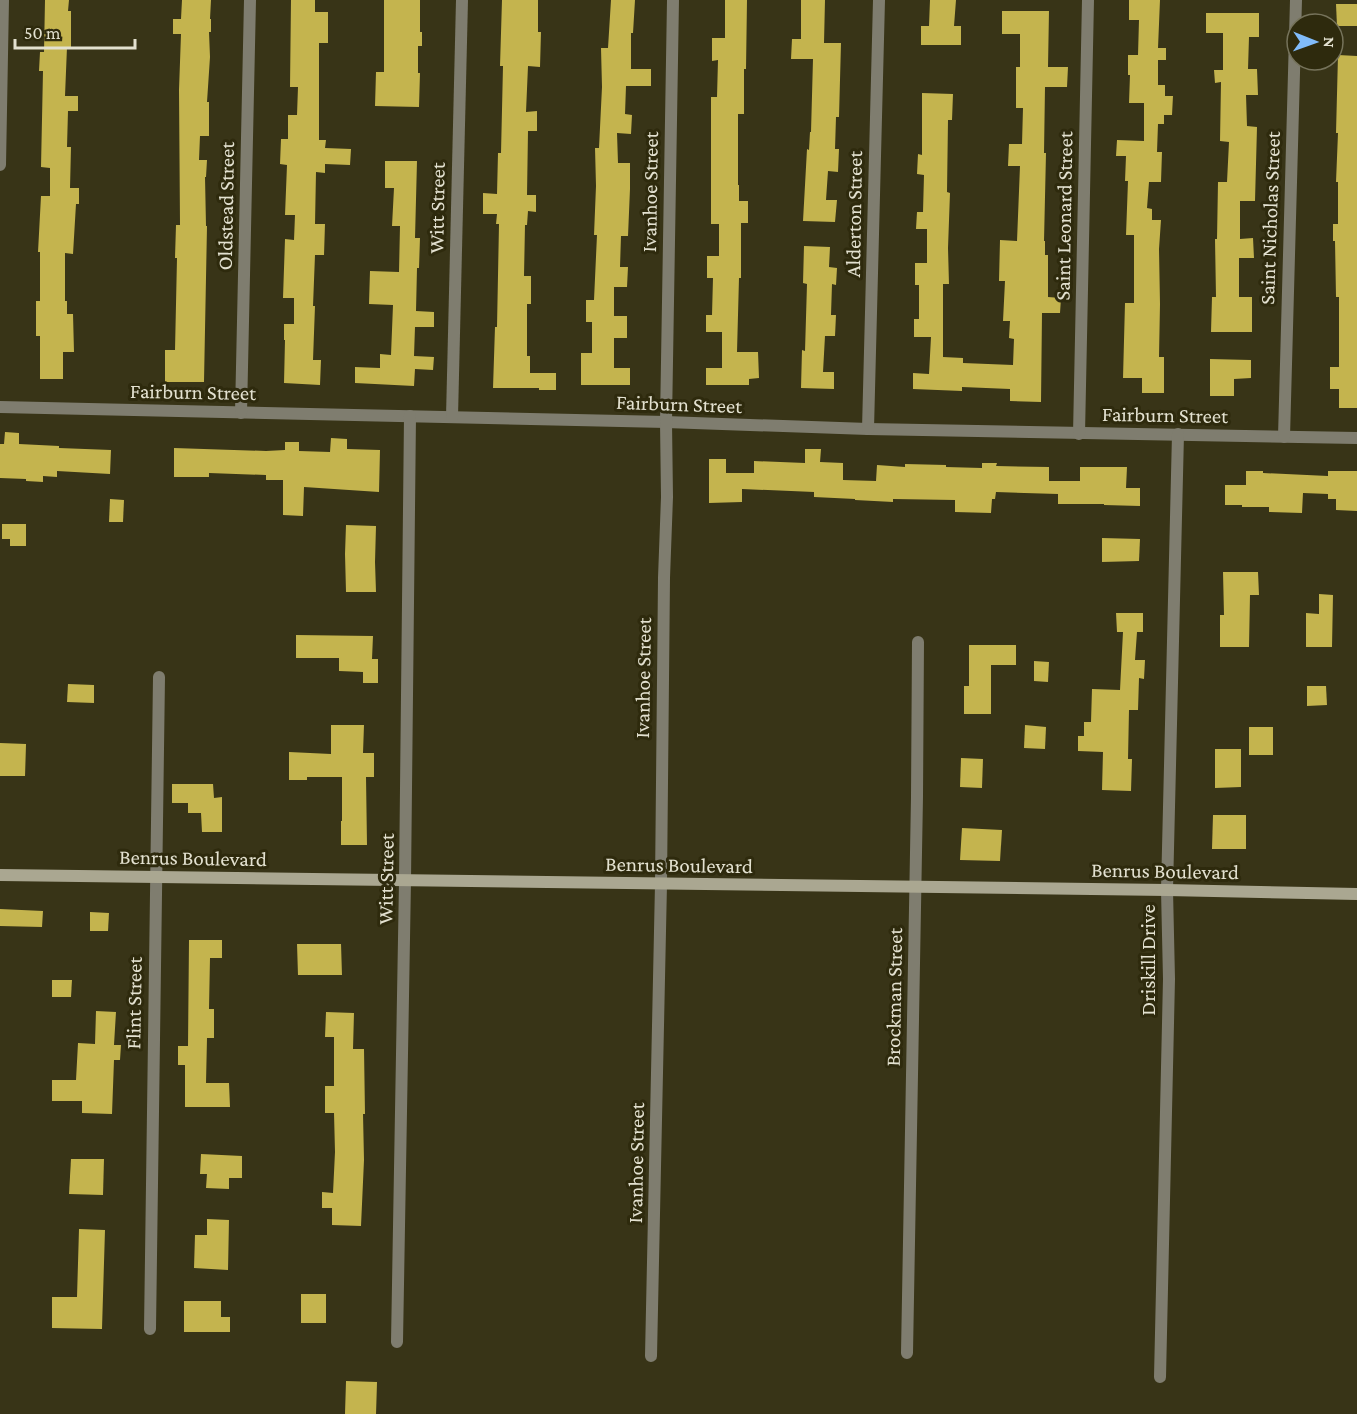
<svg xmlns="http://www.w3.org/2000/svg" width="1357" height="1414" viewBox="0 0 1357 1414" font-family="'Crimson Pro',serif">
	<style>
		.building { fill: #c4b44e }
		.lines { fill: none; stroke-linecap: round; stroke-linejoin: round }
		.street { stroke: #7f7d6f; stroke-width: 12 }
		.secondary { stroke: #aaa791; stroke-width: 12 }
		.labels { text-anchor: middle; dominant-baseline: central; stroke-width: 6; stroke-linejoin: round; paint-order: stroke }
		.street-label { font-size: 21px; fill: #e3e1d0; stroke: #2e2a0d }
	</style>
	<rect width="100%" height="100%" fill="#383417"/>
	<g class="building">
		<path d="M45 0H69L68 11H71V47H67L65 96H78V111H68L67 147H71L70 188H79V204H76L73 254 65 253V301H67V314H73L74 352H63V379H40V336H36V301H40V252H38L41 196H50V168L41 167 43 71H39L40 52H44Z"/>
		<path d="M182 0H211L210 19H211V32H209L210 57 207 102H209V136H200L199 160H207L206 177H205L206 226H207L204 382H165V350H175L177 258H175L176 225H180L179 90 181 34H173V19H181Z"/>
		<path d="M291 0H315V12H328V43H319V140H326L325 148 351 149 350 165 325 164V173L316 172 315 224H325L324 255H315L313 306H315L313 360H321L320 385 284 383 285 340H284V324H294V298H283L285 239 294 240 295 215H285L287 165 280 164 281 139H288V115H297L298 87H290Z"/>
		<path d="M384 0H420V32H422V46H418V73H420L419 107 375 106 376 72H384Z"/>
		<path d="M502 0H538V32H541L540 67 528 66 526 112 537 111V131H528L527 195H536V212L528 211 527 225H525L524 276H531V304H527V356H530V373H556V390H539V388H493L495 327H497L499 224H496L497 214H483V193L497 194 498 153H501L503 66H500Z"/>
		<path d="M611 0H635L633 33H631V69H651V86H626L625 114 632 115 631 134 617 133 618 163H630V189L628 236H621L620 267H628L627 287H614V316H627V338H614V368H630V385H581V353H592V322H586V300H594L597 235H594L596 186 595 148H599L602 87 601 48H608Z"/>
		<path d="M725 0H747L746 69H744V114H738V185H739V201H748V223H741V278H739L737 352H758L759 378 749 379V385H706V368H722V332H706V315H712L713 278H707V256H719V224H711V97H717L718 60 712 61V38H725Z"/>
		<path d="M801 0H825L824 43H841L839 117H836L835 149H839L838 172 828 171 826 200H837L835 222 803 221 807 149 809 150 810 132H811L813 59H791L792 39H801Z"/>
		<path d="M930 0H956L954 26H961V45H921V26H929Z"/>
		<path d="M1129 0H1160L1158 48H1166V60H1158V85H1165V96H1173L1172 115H1164V124H1158L1157 152H1162L1161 182H1149L1147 208 1152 209V220H1161L1159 249 1160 304 1159 357H1164V393H1142V378H1123L1125 303H1134V235H1126L1128 181H1125L1126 156H1116L1117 140 1144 141V103H1129L1130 75H1128V55H1138L1139 20H1129Z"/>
		<path d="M1336 4H1357V26H1337Z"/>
		<path d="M1002 11H1049L1048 67H1068L1067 87H1045L1044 153H1046L1044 241H1045V255H1048V297L1061 298 1060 313H1042L1041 402 1010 401V389L962 387V391L913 389V373L929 374 931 337H914V319H919V285H915V263H927V229H916L917 212H923L924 175 917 174 918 154 922 155V93L953 94 952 120H948L947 192 950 193 948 248 949 284H943V357L963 358V363L1013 365 1014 339 1009 338 1010 321H1003L1005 281H999L1000 240 1017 241 1020 166H1008L1009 144H1022L1023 108H1016V67H1020V34H1002Z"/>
		<path d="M1206 13H1259V37H1249L1248 69H1257L1258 95H1246L1247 126 1257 127 1255 201H1240V239L1253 238 1254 258H1239V297H1252V332H1211L1212 297H1216L1215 239H1217L1218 182H1227L1229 142 1220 141 1221 82 1215 83 1214 70H1223V33H1206Z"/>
		<path d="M1338 55 1357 56V408H1339V389H1330V367H1339V297H1336L1335 241H1333V224H1338V182H1336L1338 133H1336Z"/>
		<path d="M385 161H417L415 238H420L419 268H417L416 311 434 312V327H415L414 356 434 357 433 370 415 369 414 386 355 383V367L380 368V354L391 355 393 305 369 304 370 271 399 272 400 226H392L394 188H385Z"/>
		<path d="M804 246 830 247 829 267 837 268 836 285 832 284 831 315H836L835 336H825L823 372H834V389L801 388 802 350 805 351 807 284 803 283Z"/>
		<path d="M1210 359 1251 360V378L1234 379V396H1210Z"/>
		<path d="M5 432 19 433V444L59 446V448L111 450 110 474 57 471V477L43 476V482L26 481V479L0 478V444H4Z"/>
		<path d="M331 438 347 439V449L380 450 379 492 304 487 303 516 283 515V480H266V475L209 473V477H174V448L266 451 285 450V442H299V451L330 452Z"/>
		<path d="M805 449H821L820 462 843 463V480L876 481 877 465 905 467V464L946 465V467L982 468V463H997L996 466 1049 467V481H1080V467H1127L1126 488H1140V506L1104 505V504H1058V494L996 492 995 499H992L991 513 955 512V500L893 499V502L855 500V499L814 497V492L742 489V502L709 503V459H726V473H754V461L805 463Z"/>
		<path d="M1246 471H1263V473L1328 476V471H1357V511L1336 510V499H1328V494L1303 493 1302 513 1269 512V507H1242V505H1225V485H1246Z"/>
		<path d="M110 499 124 500 123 522H109Z"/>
		<path d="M2 524H26V546H10V539H2Z"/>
		<path d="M346 525 376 526 375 562 376 592H346L345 554Z"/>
		<path d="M1102 538 1140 539 1139 561 1102 562Z"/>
		<path d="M1223 572H1258L1259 595H1250L1249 647H1220V615H1224Z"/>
		<path d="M1319 594 1333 595 1332 647H1306V613L1319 614Z"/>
		<path d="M1116 613H1143V632H1137L1135 660H1145L1144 679 1139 678 1138 710H1129L1128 759H1132L1131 791 1102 790 1103 752 1078 751V736H1084V722H1091L1092 689 1120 690 1123 632H1117Z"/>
		<path d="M296 635 373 636 372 659H378V683H363V672L339 671V658H296Z"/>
		<path d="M969 645H1016V665H991V714H964V686H969Z"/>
		<path d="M1034 661 1049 662 1048 682 1034 681Z"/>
		<path d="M68 684 94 685V703L67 702Z"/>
		<path d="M1307 686H1326L1327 705 1307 706Z"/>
		<path d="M331 725H364L363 753H374V777H366L367 845H341V821H342V777H307V780H289V752L331 754Z"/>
		<path d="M1025 725 1046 727 1045 749 1024 748Z"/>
		<rect x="1249" y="727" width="24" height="28"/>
		<path d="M0 743 26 744 25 776H0Z"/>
		<path d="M1215 749H1241V787L1215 788Z"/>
		<path d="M961 758 983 759 982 788 960 787Z"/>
		<path d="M172 784H213L214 798 222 797V832H202L201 813H188V803H172Z"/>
		<path d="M1213 815H1246V849H1212Z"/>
		<path d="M962 828 1002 830 1000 861 960 860Z"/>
		<path d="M0 909 43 911 42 927 0 926Z"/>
		<path d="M90 912 109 913 108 931H90Z"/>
		<path d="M189 940H222V958H210L209 1009H214V1038H207L206 1083H229L230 1107H185V1065H178V1046H188Z"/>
		<path d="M297 944H341L342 975H298Z"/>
		<path d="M52 980H72L71 997H52Z"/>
		<path d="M96 1011 116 1012 114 1045H121L120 1060H114L112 1114 82 1113V1101H52V1080H76L78 1043 95 1044Z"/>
		<path d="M326 1012 354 1013 353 1049H364L365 1114H363L364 1160 361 1226 332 1225V1208H322V1192L333 1193 335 1152 334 1113H325V1086H334V1037H325Z"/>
		<path d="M201 1154 242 1156V1178H229V1189L206 1188 207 1174H200Z"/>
		<path d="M71 1159H104L103 1195 69 1194Z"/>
		<path d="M207 1219 229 1220 228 1270 194 1268 195 1235H207Z"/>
		<path d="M79 1229 105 1230 102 1329 52 1328V1297H77Z"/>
		<rect x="301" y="1294" width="25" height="29"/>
		<path d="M184 1301H221V1317H230V1332H184Z"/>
		<path d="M346 1381 377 1382 376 1414H345Z"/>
	</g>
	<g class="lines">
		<g class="street">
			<path d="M0 165 3 0"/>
			<path d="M0 407 666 422 868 429 1357 438"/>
			<path d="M241 413 250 0"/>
			<path d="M452 417 462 0"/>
			<path d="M868 429 879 0"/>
			<path d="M1079 434 1088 0"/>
			<path d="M1284 437 1296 0"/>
			<path d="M150 1329 159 677"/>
			<path d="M397 1342 405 881 410 416"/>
			<path d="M907 1353 917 797 918 642"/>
			<path d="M651 1356 661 884 664 578 667 497 666 422 673 0"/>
			<path d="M1160 1377 1169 979 1167 890 1178 434"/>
		</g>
		<path class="secondary" d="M0 875 1167 890 1357 894"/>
	</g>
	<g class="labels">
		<g class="street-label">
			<text transform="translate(650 192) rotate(-89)">Ivanhoe Street</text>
			<text transform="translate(226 206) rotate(-89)">Oldstead Street</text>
			<text transform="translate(437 208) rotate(-89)">Witt Street</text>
			<text transform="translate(854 214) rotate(-89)">Alderton Street</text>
			<text transform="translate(1064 216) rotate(-89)">Saint Leonard Street</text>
			<text transform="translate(1270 218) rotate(-88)">Saint Nicholas Street</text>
			<text transform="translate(193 392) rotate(1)">Fairburn Street</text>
			<text transform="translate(679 404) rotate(2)">Fairburn Street</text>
			<text transform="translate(1165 415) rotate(1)">Fairburn Street</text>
			<text transform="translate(643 678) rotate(-89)">Ivanhoe Street</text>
			<text transform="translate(193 858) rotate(1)">Benrus Boulevard</text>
			<text transform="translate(679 865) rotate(1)">Benrus Boulevard</text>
			<text transform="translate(1165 871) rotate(1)">Benrus Boulevard</text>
			<text transform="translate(386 879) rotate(-89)">Witt Street</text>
			<text transform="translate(1148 960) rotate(-90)">Driskill Drive</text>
			<text transform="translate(894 997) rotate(-89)">Brockman Street</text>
			<text transform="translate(134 1003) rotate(-89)">Flint Street</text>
			<text transform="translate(636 1163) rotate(-89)">Ivanhoe Street</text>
		</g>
	</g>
	<g transform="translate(1315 42) rotate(91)"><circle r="28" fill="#2e2a0d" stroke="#76735b" stroke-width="1.5"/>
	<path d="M0-4.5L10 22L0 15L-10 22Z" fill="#81bcfa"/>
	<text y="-9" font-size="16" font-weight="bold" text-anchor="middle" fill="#e3e1d0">N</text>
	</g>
	<path d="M15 39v9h120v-9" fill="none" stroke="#e3e1d0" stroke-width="3"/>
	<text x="24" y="39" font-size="18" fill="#e3e1d0" stroke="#2e2a0d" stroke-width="4.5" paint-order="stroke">50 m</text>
</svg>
